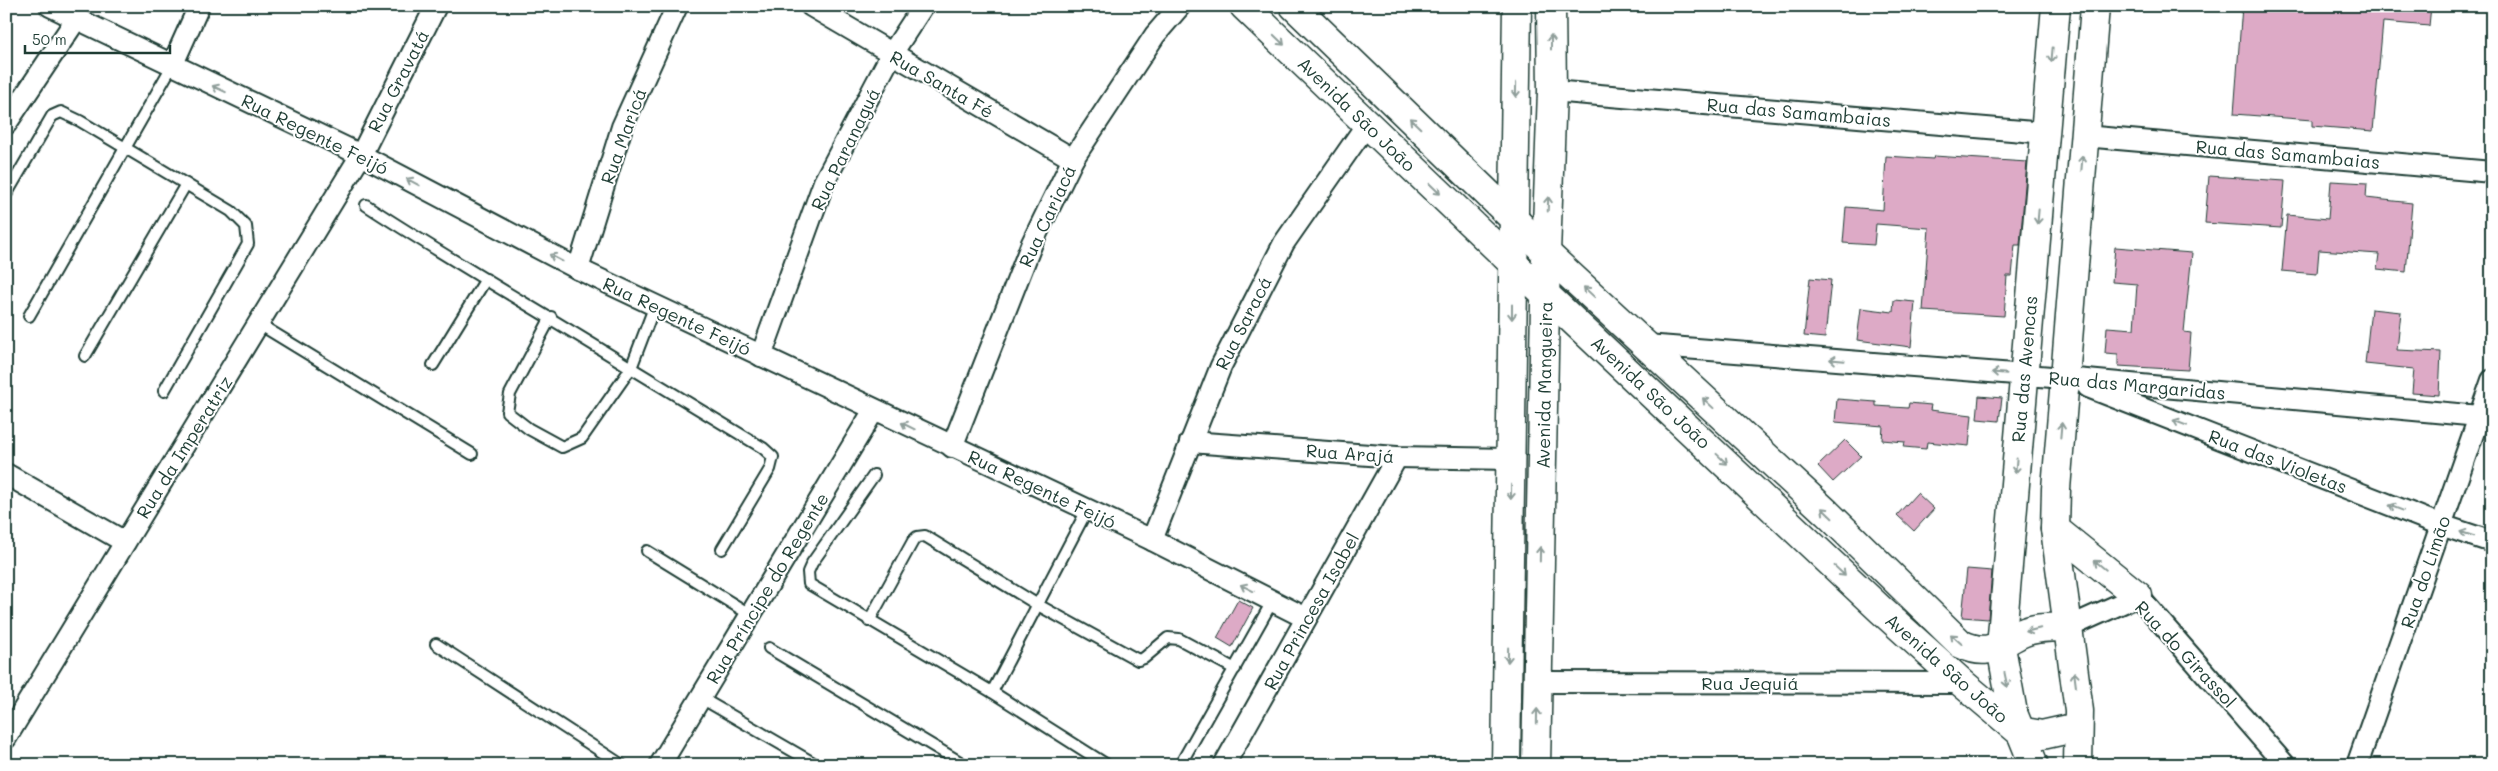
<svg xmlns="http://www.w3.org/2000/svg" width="2498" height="771" viewBox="0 0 2498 771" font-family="Mali,sans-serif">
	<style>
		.building { fill: #ddaac6; stroke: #1f3d34 }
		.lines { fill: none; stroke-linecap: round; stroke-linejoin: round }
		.lane-casing { stroke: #1f3d34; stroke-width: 14 }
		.street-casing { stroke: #1f3d34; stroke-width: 24 }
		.secondary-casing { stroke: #1f3d34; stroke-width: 31 }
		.lane { stroke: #fff; stroke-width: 10 }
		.street { stroke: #fff; stroke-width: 20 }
		.secondary { stroke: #fff; stroke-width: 28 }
		.oneway { stroke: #8f9e9a }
		.labels { text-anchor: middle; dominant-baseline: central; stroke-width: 4; stroke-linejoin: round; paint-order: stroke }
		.street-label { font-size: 18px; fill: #1f3d34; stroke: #fff }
	</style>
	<rect width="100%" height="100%" fill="#fff"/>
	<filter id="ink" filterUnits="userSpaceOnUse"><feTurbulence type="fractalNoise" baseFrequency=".02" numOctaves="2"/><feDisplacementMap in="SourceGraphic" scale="10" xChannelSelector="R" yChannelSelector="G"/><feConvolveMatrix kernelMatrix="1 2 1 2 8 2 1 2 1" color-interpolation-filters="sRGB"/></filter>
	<g filter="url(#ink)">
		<g class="building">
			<path d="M2242 6H2431L2429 26 2383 22 2373 131 2312 126V120L2234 114Z"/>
			<path d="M1886 156 1933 159 1934 156 2027 162 2020 245H2015L2012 276H2007L2004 316 1923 311 1929 228 1876 224 1874 245 1843 243 1846 207 1883 210Z"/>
			<path d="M2209 176 2285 181 2281 228 2205 223Z"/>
			<path d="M2331 181 2367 183 2366 198 2412 203 2406 272 2377 269 2379 254 2319 250 2317 274 2282 271 2287 215 2328 219Z"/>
			<path d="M2115 247 2192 253 2184 332 2191 333 2188 370 2118 366V354L2105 353 2107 327 2134 329 2137 284 2112 282Z"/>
			<path d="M1810 278 1831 280 1825 338 1804 336Z"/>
			<path d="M1894 300 1915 302 1911 347 1857 340 1861 308 1893 312Z"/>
			<path d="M2371 309 2401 312 2397 350 2441 352 2439 395 2412 393 2414 369 2365 364Z"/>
			<path d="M1979 396 2002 398 1999 421 1977 419Z"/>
			<path d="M1837 399 1876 402V406L1908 408 1909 403 1931 405 1930 410 1972 415 1969 446 1927 442 1926 449 1904 447 1905 442 1882 440 1883 426 1835 422Z"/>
			<path d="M1845 440 1861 456 1833 482 1818 466Z"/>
			<path d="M1917 493 1934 509 1914 531 1897 515Z"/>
			<path d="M1967 569 1992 571 1988 619 1962 617Z"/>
			<path d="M1238 600 1253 608 1232 647 1217 638Z"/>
		</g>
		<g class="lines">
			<g class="lane-casing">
				<g id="lane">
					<path d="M6 195 52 116 61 112 80 121 231 211 246 226 248 244 164 391"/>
					<path d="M366 205C453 262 543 313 631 368L582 438 562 447 529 429 507 412 510 394 551 317"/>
					<path d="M655 305 631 368 763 448 773 457 770 469 722 549"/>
					<path d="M29 316 172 66"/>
					<path d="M259 324 472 454"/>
					<path d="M85 356 186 184"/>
					<path d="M433 365 486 279"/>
					<path d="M874 475 812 563 808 572 809 584 992 692 1107 765"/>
					<path d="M647 551 751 615"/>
					<path d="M869 621 913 541 917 537 925 536 1038 605 1138 660 1144 658 1168 638 1179 639 1235 669"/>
					<path d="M436 644 622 765"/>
					<path d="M769 648 965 765"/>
					<path d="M992 692 1087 510"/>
					<path d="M701 698 817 765"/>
					<path d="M1180 765 1273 600"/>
				</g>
			</g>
			<g class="street-casing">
				<g id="street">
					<path d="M50 6 361 155 578 269 1152 540 1306 618"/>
					<path d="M811 6 1073 159"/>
					<path d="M172 66 199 6"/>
					<path d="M1552 91 2046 133"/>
					<path d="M6 124 77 18"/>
					<path d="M2084 136 2492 172"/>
					<path d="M578 269 622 127 677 6"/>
					<path d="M1646 345 2065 378 2479 416"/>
					<path d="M761 356 824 182 891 55 923 6"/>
					<path d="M2088 387 2441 525 2492 542"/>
					<path d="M1190 442 1397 457 1511 459"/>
					<path d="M952 447 1032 243 1073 159 1155 35 1180 6"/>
					<path d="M6 474 125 542"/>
					<path d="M1152 540 1221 366 1284 243 1367 124"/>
					<path d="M2069 627 2138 596 2285 765"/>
					<path d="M1538 682 1962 683"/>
					<path d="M6 738 361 155 436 6"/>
					<path d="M660 765 874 410"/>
					<path d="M1224 765 1397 457"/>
					<path d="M2357 765 2492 380"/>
				</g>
			</g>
			<g class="secondary-casing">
				<g id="secondary">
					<path d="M1244 6 1546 295 1881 610 1962 683 2019 731 2042 735 2078 727"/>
					<path d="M1294 6 1513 218 1546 253 1827 513 1961 644C1990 658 1998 644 2022 633 2037 626 2053 628 2069 627"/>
					<path d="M2055 529 2138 596"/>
					<path d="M1506 765 1517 6"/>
					<path d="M1536 765 1546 253 1552 91 1551 6"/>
					<path d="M2034 765 2013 713 2001 647 2056 6"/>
					<path d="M2078 765 2079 711 2055 529 2056 489 2095 6"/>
				</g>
			</g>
			<use href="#lane" class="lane"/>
			<use href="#street" class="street"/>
			<use href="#secondary" class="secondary"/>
		</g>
		<defs><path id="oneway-shaft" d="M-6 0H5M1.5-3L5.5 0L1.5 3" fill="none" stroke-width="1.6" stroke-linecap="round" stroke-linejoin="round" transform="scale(1.25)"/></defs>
		<g class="oneway">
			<use href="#oneway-shaft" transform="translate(1279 40) rotate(44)"/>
			<use href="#oneway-shaft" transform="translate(1551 42) rotate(-90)"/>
			<use href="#oneway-shaft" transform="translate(2052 55) rotate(95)"/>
			<use href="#oneway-shaft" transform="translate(219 89) rotate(-155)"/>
			<use href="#oneway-shaft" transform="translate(1516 90) rotate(91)"/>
			<use href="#oneway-shaft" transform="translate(1415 123) rotate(-136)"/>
			<use href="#oneway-shaft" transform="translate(2082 163) rotate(-85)"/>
			<use href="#oneway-shaft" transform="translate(413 182) rotate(-152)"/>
			<use href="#oneway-shaft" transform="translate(1435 189) rotate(44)"/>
			<use href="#oneway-shaft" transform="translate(1548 204) rotate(-88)"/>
			<use href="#oneway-shaft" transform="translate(2038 217) rotate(95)"/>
			<use href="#oneway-shaft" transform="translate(556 258) rotate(-152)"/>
			<use href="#oneway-shaft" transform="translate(1589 292) rotate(-137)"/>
			<use href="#oneway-shaft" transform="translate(1512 312) rotate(90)"/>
			<use href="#oneway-shaft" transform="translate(1837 360) rotate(-175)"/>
			<use href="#oneway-shaft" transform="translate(1999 373) rotate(-175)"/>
			<use href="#oneway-shaft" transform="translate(1708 403) rotate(-137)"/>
			<use href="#oneway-shaft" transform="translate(2180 423) rotate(-159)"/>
			<use href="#oneway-shaft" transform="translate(908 426) rotate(-154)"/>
			<use href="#oneway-shaft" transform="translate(2061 430) rotate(-85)"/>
			<use href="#oneway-shaft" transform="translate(1722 459) rotate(43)"/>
			<use href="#oneway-shaft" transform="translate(2016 466) rotate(95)"/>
			<use href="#oneway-shaft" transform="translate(1511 492) rotate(91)"/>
			<use href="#oneway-shaft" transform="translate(2396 508) rotate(-159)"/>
			<use href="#oneway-shaft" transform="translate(1827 513) rotate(-136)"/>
			<use href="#oneway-shaft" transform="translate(2467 534) rotate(-162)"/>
			<use href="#oneway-shaft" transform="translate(1540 554) rotate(-89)"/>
			<use href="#oneway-shaft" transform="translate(2100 565) rotate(-141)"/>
			<use href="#oneway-shaft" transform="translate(1840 571) rotate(43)"/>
			<use href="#oneway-shaft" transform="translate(1247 588) rotate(-153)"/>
			<use href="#oneway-shaft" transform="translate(2033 630) rotate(166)"/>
			<use href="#oneway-shaft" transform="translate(1956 639) rotate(-138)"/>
			<use href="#oneway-shaft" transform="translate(1508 655) rotate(91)"/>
			<use href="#oneway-shaft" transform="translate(2075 679) rotate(-97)"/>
			<use href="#oneway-shaft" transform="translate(2006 680) rotate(78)"/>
			<use href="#oneway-shaft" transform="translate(1537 716) rotate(-89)"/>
		</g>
	</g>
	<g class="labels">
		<g class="street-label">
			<text transform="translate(398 81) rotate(-63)">Rua Gravatá</text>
			<text transform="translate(942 84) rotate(30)">Rua Santa Fé</text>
			<text transform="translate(1799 112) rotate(5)">Rua das Samambaias</text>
			<text transform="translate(1357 114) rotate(44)">Avenida São João</text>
			<text transform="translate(315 134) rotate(26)">Rua Regente Feijó</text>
			<text transform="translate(623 136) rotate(-70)">Rua Maricá</text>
			<text transform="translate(845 149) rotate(-64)">Rua Paranaguá</text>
			<text transform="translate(2288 154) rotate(5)">Rua das Samambaias</text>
			<text transform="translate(1047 216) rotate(-65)">Rua Cariacá</text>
			<text transform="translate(677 316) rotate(25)">Rua Regente Feijó</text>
			<text transform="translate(1243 323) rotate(-63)">Rua Saracá</text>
			<text transform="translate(2024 369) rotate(-85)">Rua das Avencas</text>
			<text transform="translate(1544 385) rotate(-89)">Avenida Mangueira</text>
			<text transform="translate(2137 385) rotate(5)">Rua das Margaridas</text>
			<text transform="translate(1651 392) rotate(43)">Avenida São João</text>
			<text transform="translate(184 447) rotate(-58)">Rua da Imperatriz</text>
			<text transform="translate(1350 453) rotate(4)">Rua Arajá</text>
			<text transform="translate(2278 461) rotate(21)">Rua das Violetas</text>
			<text transform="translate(1042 489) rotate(25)">Rua Regente Feijó</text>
			<text transform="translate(2425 572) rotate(-71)">Rua do Limão</text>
			<text transform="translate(767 588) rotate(-59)">Rua Príncipe do Regente</text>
			<text transform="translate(1311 611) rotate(-61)">Rua Princesa Isabel</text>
			<text transform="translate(2186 654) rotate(47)">Rua do Girassol</text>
			<text transform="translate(1947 668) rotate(41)">Avenida São João</text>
			<text x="1750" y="683">Rua Jequiá</text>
		</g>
	</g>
	<rect width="2498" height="771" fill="none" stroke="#fff" stroke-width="25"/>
	<rect x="12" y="12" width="2473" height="746" fill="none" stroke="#1f3d34" stroke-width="2" filter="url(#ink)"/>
	<path d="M25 45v8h145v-8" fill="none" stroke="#1f3d34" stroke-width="2.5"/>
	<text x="32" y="45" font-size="15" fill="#1f3d34" stroke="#ffffff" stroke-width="4" paint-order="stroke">50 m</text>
</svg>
